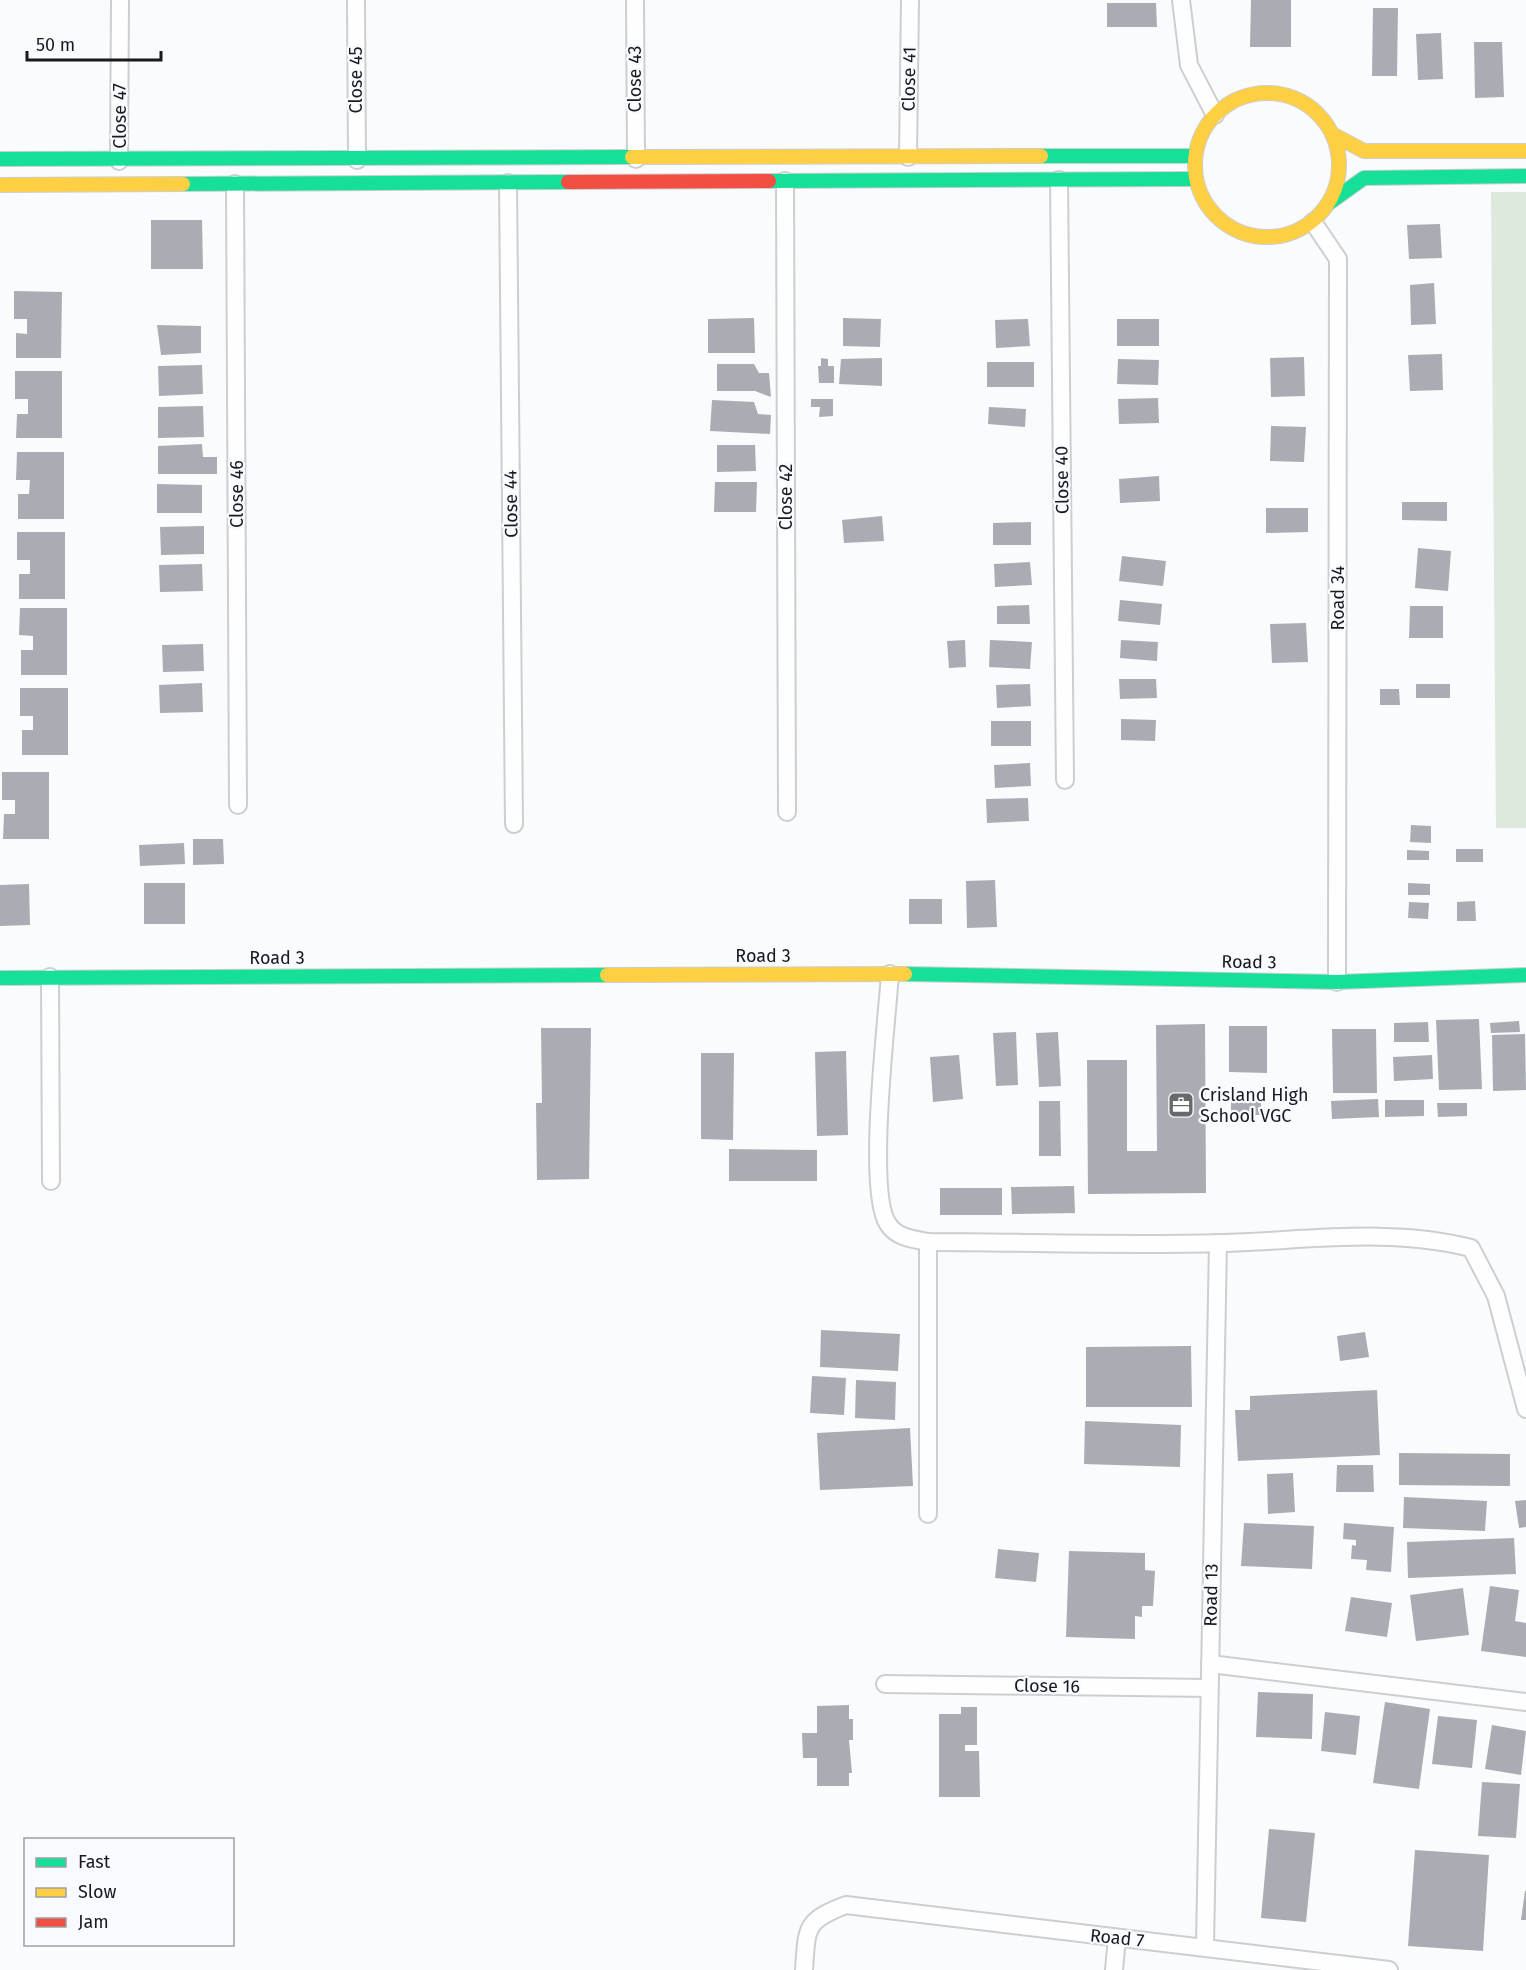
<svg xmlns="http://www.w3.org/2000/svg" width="1526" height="1970" viewBox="0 0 1526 1970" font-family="'Fira Sans',sans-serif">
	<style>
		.green { fill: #dee9dd }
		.building { fill: #a9adb3 }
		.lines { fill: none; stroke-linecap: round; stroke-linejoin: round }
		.street-casing { stroke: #ccced0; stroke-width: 20 }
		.fast-casing { stroke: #ccced0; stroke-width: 16 }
		.slow-casing { stroke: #ccced0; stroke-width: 16 }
		.jam-casing { stroke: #ccced0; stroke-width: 16 }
		.street { stroke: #fefeff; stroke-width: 16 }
		.fast { stroke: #16e098; stroke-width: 14 }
		.slow { stroke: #ffcf43; stroke-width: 14 }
		.jam { stroke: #f24e42; stroke-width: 14 }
		.labels { text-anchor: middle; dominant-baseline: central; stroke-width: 4.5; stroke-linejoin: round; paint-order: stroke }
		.street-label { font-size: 18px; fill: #191a1c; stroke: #f7faff }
		.poi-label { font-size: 18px; fill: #191a1c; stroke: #f7faff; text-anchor: start }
	</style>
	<rect width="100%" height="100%" fill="#f9fbfd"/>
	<path class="green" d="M1491 192H1526V828H1496Z"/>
	<g class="building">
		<path d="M1251 0H1291V47H1250Z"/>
		<path d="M1107 3H1156L1157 27H1107Z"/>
		<path d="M1373 8H1398L1397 76H1372Z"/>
		<path d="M1441 33 1443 79 1418 80 1416 34Z"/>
		<path d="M1474 42H1502L1504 97 1475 98Z"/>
		<path d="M151 220H202L203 269H151Z"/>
		<path d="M1440 224 1442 258 1409 259 1407 225Z"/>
		<path d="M1434 283 1436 324 1411 325 1410 285Z"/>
		<path d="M14 291 62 292 61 358H16V333L27 334V319H14Z"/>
		<path d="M754 318 755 353H708V319Z"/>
		<path d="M843 318 881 319 880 347 843 346Z"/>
		<path d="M1028 319 1030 346 996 348 995 320Z"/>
		<rect x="1117" y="319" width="42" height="27"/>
		<path d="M157 325 201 326V353L161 355Z"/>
		<path d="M1442 354 1443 390 1410 391 1408 355Z"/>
		<path d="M1304 357 1305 396 1271 397 1270 358Z"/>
		<path d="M821 358 828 359V366H834V383H819L818 366H821Z"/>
		<path d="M882 358V386L839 384 841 359Z"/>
		<path d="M1118 359 1159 360 1158 385 1117 384Z"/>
		<rect x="987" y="362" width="47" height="25"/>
		<path d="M717 364H754L759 373H769L771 397 755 391H717Z"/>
		<path d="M202 365 203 394 159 396 158 366Z"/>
		<path d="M15 371H62V438H16L17 414H28V399H15Z"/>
		<path d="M1158 398 1159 423 1119 424 1118 399Z"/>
		<path d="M811 399H833V416L819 417 820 407H811Z"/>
		<path d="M712 400 754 402 758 414 771 415 770 434 710 431Z"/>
		<path d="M203 406 204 437 158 438V407Z"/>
		<path d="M989 407 1026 409 1025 427 988 424Z"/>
		<path d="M1271 426 1306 427 1304 462 1270 461Z"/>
		<path d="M202 444 203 457H217V474H158V446Z"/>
		<path d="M717 445H755L756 471 717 472Z"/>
		<path d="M17 452H64V519H18V494H29L30 480H16Z"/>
		<path d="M1159 476 1160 501 1120 503 1119 479Z"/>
		<path d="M715 482H757L756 512H714Z"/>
		<path d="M157 484 202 485V513H157Z"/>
		<path d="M1402 502H1447V521L1402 520Z"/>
		<path d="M1266 508H1308V532L1266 533Z"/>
		<path d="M882 516 884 541 844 543 842 520Z"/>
		<path d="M1031 522V545H993V523Z"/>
		<path d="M204 526V554L161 555 160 527Z"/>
		<path d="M17 532H65V599H19V574H30V560H17Z"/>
		<path d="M1418 548 1451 551 1448 591 1415 588Z"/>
		<path d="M1122 556 1166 561 1163 586 1119 581Z"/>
		<path d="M1030 562 1032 585 995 587 994 564Z"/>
		<path d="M202 564 203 591 160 592 159 565Z"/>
		<path d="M1120 600 1162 604 1160 625 1118 621Z"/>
		<path d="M1029 605 1030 624H997V606Z"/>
		<path d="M1410 606H1443V638H1409Z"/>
		<path d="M20 608H67V675H21V650H33V636L19 635Z"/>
		<path d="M1306 623 1308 662 1272 663 1270 624Z"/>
		<path d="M965 640 966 667 949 668 947 641Z"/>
		<path d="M990 640 1032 642 1030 669 989 667Z"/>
		<path d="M1121 640 1158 642 1157 661 1120 658Z"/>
		<path d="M203 644 204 671 163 672 162 645Z"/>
		<path d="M1119 679H1156L1157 698 1120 699Z"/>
		<path d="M202 683 203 712 160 713 159 685Z"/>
		<path d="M1030 684 1031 706 997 708 996 685Z"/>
		<rect x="1416" y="684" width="34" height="14"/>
		<path d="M20 688H68V755H22V730H33V716H20Z"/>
		<path d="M1380 689H1399L1400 705H1380Z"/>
		<path d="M1121 719 1156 720 1155 741 1121 740Z"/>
		<rect x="991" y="721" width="40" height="25"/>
		<path d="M1030 763 1031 786 995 788 994 765Z"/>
		<path d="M2 772H49V839H3L4 814H15V800H2Z"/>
		<path d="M1028 798 1029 821 987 823 986 799Z"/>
		<path d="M1411 825 1431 826V843L1410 842Z"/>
		<path d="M193 839H223L224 864 193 865Z"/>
		<path d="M184 843 185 864 140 866 139 845Z"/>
		<rect x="1456" y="849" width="27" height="13"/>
		<path d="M1407 850 1429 851V860H1407Z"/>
		<path d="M995 880 997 927 967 928 966 881Z"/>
		<rect x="144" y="883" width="41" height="41"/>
		<path d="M1408 883 1430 884V895H1408Z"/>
		<path d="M29 884 30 925 0 926V885Z"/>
		<rect x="909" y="899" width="33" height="25"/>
		<path d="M1475 901 1476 921H1457V902Z"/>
		<path d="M1409 902 1429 903 1428 919 1408 918Z"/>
		<path d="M1479 1019 1482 1089 1439 1090 1436 1020Z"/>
		<path d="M1519 1021 1520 1032 1491 1033 1490 1023Z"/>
		<path d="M1428 1022 1429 1042H1394V1023Z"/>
		<path d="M1205 1024 1206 1193 1088 1194 1087 1060H1127V1151H1157L1156 1025Z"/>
		<path d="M1229 1026H1267V1073L1229 1072Z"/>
		<path d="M541 1028H591L589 1179 537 1180 536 1103H542Z"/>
		<path d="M1332 1029H1376L1377 1093H1333Z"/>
		<path d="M1016 1032 1018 1085 996 1086 993 1033Z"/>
		<path d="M1058 1032 1061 1086 1039 1087 1036 1033Z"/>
		<path d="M1525 1034 1526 1090 1493 1091 1492 1035Z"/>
		<path d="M846 1051 848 1135 817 1136 815 1052Z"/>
		<path d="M701 1053H734L733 1140 701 1139Z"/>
		<path d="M959 1055 963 1099 933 1102 930 1057Z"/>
		<path d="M1432 1055 1433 1079 1394 1081 1393 1057Z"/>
		<rect x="1231" y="1099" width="30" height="16"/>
		<path d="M1378 1099 1379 1117 1332 1119 1331 1101Z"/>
		<path d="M1385 1100H1424V1116L1385 1117Z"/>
		<path d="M1039 1101H1060L1061 1156H1039Z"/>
		<path d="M1437 1103H1467V1116L1438 1117Z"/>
		<path d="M729 1149 817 1150V1181H729Z"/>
		<path d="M1074 1186 1075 1213 1012 1214 1011 1187Z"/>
		<rect x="940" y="1188" width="62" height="27"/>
		<path d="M821 1330 900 1334 898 1371 820 1367Z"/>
		<path d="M1365 1332 1369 1357 1340 1361 1337 1336Z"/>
		<path d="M1191 1346 1192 1407H1086V1347Z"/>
		<path d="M812 1376 846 1378 844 1415 810 1413Z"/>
		<path d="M856 1380 896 1382 895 1420 855 1418Z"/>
		<path d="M1377 1390 1380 1455 1238 1461 1235 1410H1250V1396Z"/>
		<path d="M1085 1421 1181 1425 1180 1467 1084 1464Z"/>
		<path d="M910 1428 913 1486 820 1490 817 1433Z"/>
		<path d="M1399 1453 1510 1454V1486L1399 1485Z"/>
		<path d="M1337 1465H1373L1374 1492H1336Z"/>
		<path d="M1293 1473 1295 1512 1268 1514 1267 1474Z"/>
		<path d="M1404 1497 1487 1501 1485 1531 1403 1528Z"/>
		<path d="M1526 1500V1527L1519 1528 1515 1501Z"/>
		<path d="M1244 1523 1314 1526 1312 1569 1241 1566Z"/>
		<path d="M1344 1523 1394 1527 1391 1572 1366 1570 1367 1560 1351 1559 1352 1545 1356 1546V1540L1343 1539Z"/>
		<path d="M1514 1538 1516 1574 1408 1578 1407 1542Z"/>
		<path d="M998 1549 1039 1553 1036 1582 995 1578Z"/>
		<path d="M1069 1551 1145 1553V1570L1155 1571 1153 1606H1142V1617L1135 1616V1639L1066 1637Z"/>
		<path d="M1490 1586 1519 1590 1515 1621 1526 1623V1657L1481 1651Z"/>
		<path d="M1463 1588 1469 1635 1416 1641 1410 1595Z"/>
		<path d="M1351 1597 1392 1603 1387 1637 1345 1631Z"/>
		<path d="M1258 1692 1313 1694 1312 1739 1256 1737Z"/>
		<path d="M1385 1702 1430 1709 1419 1789 1373 1783Z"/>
		<path d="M849 1705V1719H853V1740H849L852 1773H849V1786H817V1758H803L802 1733H817V1706Z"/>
		<path d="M961 1707H977V1745H965V1751H979L980 1797H939V1714H961Z"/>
		<path d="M1325 1712 1360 1716 1356 1755 1321 1751Z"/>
		<path d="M1438 1716 1477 1720 1472 1768 1432 1764Z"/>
		<path d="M1492 1725 1526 1731 1521 1775 1485 1769Z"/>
		<path d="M1482 1782 1520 1784 1516 1838 1478 1836Z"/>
		<path d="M1269 1829 1315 1833 1306 1922 1261 1918Z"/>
		<path d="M1415 1850 1489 1855 1483 1951 1408 1946Z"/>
		<path d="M1525 1891H1526V1920H1521Z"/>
	</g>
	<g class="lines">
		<g class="street-casing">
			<g id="street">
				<path d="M356 0 357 160"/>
				<path d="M635 0 636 159"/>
				<path d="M1181 0 1189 65 1215 115"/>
				<path d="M908 157 910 0"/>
				<path d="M119 161 120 0"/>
				<path d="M1059 180 1065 780"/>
				<path d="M785 181 787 812"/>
				<path d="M508 183 514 824"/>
				<path d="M235 184 238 805"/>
				<path d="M1313 222 1338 259 1337 982"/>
				<path d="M890 974C887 1019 866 1193 888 1224 897 1238 913 1239 928 1242 1025 1242 1123 1246 1221 1243 1303 1241 1390 1227 1471 1248L1496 1296 1526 1409"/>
				<path d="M50 977 51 1181"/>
				<path d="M928 1242V1514"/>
				<path d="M1210 1664 1526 1702"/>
				<path d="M885 1684 1209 1688"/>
				<path d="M1205 1946 1218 1243"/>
				<path d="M804 1970C807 1928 804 1921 846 1905L1389 1970"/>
				<path d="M1114 1970 1117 1938"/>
			</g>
		</g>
		<g class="fast-casing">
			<g id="fast">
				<path d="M1041 156H1195"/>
				<path d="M0 159 632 157"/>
				<path d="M769 181 1196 179"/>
				<path d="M183 184 568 182"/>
				<path d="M1329 203 1364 178 1526 176"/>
				<path d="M905 974 1337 982 1526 975"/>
				<path d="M0 978 607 975"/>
			</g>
		</g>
		<g class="slow-casing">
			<g id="slow">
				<circle cx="1267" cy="165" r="72"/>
				<path d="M1332 134 1364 151H1526"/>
				<path d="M632 157 1041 156"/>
				<path d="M0 185 183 184"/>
				<path d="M607 975 905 974"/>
			</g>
		</g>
		<g class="jam-casing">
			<path id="jam" d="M568 182 769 181"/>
		</g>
		<use href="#street" class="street"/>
		<use href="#fast" class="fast"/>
		<use href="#slow" class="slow"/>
		<use href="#jam" class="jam"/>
	</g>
	<defs>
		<g id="office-square" transform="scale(1.35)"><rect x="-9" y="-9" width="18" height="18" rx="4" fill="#67696b" stroke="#f7faff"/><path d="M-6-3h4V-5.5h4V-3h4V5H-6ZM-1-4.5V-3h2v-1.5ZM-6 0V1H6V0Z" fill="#fff"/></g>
	</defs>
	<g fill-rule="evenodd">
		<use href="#office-square" x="1181" y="1105"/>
	</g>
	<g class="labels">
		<g class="street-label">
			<text transform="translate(635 79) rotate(-90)">Close 43</text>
			<text transform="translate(909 79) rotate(-89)">Close 41</text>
			<text transform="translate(356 80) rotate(-90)">Close 45</text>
			<text transform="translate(120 116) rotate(-90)">Close 47</text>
			<text transform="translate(1062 480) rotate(-91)">Close 40</text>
			<text transform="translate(237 494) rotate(-90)">Close 46</text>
			<text transform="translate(786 497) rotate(-90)">Close 42</text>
			<text transform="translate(511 504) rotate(-91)">Close 44</text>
			<text transform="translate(1338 598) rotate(-90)">Road 34</text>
			<text x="763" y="956">Road 3</text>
			<text x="277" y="958">Road 3</text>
			<text transform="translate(1249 962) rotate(1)">Road 3</text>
			<text transform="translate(1211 1595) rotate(-89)">Road 13</text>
			<text transform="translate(1047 1686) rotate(1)">Close 16</text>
			<text transform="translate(1117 1938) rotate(6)">Road 7</text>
		</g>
		<g class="poi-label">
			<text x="1200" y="1095">Crisland High<tspan x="1200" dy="21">School VGC</tspan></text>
		</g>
	</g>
	<rect x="24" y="1838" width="210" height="108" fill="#f7faff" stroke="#9ea0a4" stroke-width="1.5"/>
	<rect x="36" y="1858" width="30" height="9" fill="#16e098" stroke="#9ea0a4" stroke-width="1.5"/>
	<text x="78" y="1868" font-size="18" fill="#191a1c">Fast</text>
	<rect x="36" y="1888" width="30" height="9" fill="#ffcf43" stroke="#9ea0a4" stroke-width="1.5"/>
	<text x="78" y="1898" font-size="18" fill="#191a1c">Slow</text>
	<rect x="36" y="1918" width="30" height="9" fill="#f24e42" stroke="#9ea0a4" stroke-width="1.5"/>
	<text x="78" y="1928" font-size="18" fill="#191a1c">Jam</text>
	<path d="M27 51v9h134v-9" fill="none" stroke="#191a1c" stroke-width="3"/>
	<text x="36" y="51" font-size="18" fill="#191a1c" stroke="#f7faff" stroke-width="4.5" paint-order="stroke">50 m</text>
</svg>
